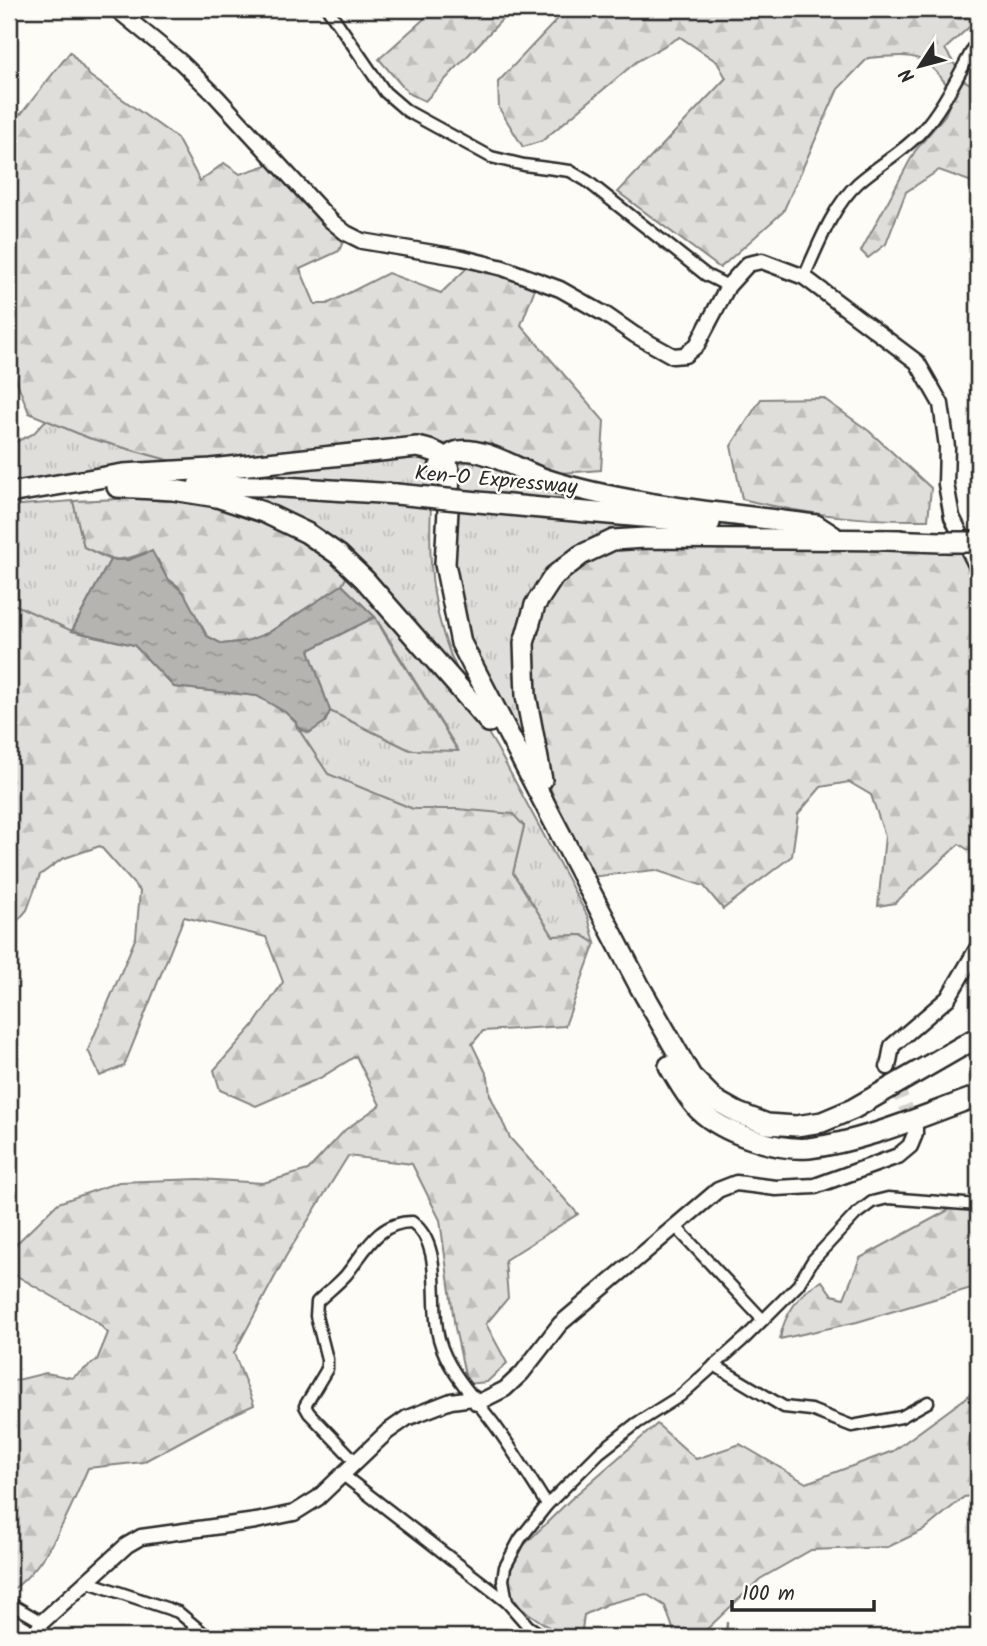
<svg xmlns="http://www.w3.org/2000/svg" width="987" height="1646" viewBox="0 0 987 1646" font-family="Kalam,sans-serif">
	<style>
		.grass { fill: url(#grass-tufts); stroke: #858482; stroke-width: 2 }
		.forest { fill: url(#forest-firs); stroke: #858482; stroke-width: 2 }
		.water { fill: url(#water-ripples); stroke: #7e7d7b; stroke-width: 2 }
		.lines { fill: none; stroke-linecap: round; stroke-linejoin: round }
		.stream { stroke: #7e7d7b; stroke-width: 2.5 }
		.secondary-tunnel { stroke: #d3d2ce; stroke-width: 14; stroke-dasharray: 14 7; stroke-linecap: butt }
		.street-casing { stroke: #2b2b2b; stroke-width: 15 }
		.secondary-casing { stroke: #2b2b2b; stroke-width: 19 }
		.highway-casing { stroke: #2b2b2b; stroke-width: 24 }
		.street { stroke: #fdfcf7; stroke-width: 10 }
		.secondary { stroke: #fdfcf7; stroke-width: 14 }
		.highway { stroke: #fdfcf7; stroke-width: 19 }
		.highway-bridge-casing { stroke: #2b2b2b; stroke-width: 24; stroke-linecap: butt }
		.highway-bridge { stroke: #fdfcf7; stroke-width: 19 }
		.labels { text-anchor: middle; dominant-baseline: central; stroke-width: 5; stroke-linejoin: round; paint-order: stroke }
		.street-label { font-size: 21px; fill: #2b2b2b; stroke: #fdfcf7 }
	</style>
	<defs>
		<pattern id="grass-tufts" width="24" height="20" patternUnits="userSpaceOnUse" patternTransform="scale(1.75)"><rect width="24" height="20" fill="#dfdeda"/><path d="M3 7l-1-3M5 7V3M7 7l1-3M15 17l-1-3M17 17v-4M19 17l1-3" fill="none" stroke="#c0bfbb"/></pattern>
		<pattern id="forest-firs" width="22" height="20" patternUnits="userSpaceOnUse" patternTransform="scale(1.75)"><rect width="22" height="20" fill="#dfdeda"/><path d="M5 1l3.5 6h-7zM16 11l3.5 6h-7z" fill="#c0bfbb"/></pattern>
		<pattern id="water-ripples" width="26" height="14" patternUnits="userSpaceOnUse" patternTransform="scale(1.75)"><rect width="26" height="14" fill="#b5b4b1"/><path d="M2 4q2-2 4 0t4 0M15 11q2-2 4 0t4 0" fill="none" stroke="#939390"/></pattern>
	</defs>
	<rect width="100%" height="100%" fill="#fdfcf7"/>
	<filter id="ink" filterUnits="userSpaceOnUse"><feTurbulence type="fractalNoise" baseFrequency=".0143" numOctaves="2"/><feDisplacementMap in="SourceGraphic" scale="14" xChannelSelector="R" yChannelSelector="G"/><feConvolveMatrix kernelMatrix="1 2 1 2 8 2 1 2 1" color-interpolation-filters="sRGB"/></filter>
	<g filter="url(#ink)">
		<g class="grass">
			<path d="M46 420 89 438 186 465 9 483V445L33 434Z"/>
			<path d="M424 455 434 470 433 490 215 474Z"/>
			<path d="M476 458 739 520 453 492 457 466 465 461Z"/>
			<path d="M216 492 431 505C428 568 432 619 460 676L381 590Z"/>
			<path d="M73 501 84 547 110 560 71 632 9 602V506Z"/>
			<path d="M452 506 681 532 534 769 484 678 455 597Z"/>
			<path d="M349 572 479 718 497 748 588 917 595 943 582 935 553 936 513 873 524 826 457 809H413L328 774 297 727 301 731 325 722 330 711 410 750H458L375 617 342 585Z"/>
		</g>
		<g class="forest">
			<path d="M435 9H512L425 101 408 93 379 59Z"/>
			<path d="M567 9H936L960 19 978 12V19L945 49 965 81 978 88V180L972 182 939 170 906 192 886 244 868 258 861 251 915 151 945 115 954 94C922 52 919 54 868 58L838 89 783 212 720 268 618 192 726 78 717 62 680 37 636 62 542 141 523 147 499 108 498 82Z"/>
			<path d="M70 52 90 76 177 138 200 181 224 163 240 174 270 164 345 237 339 251 300 269 315 304H327L388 273 441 293 471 264 537 283 521 325 604 421 601 470 548 474 455 444 421 443 186 465 89 438 29 413 9 361V114H21Z"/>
			<path d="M823 398 869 431 931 488 928 520C863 521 806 515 742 499L731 446 761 399Z"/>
			<path d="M166 497 228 507 306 539 349 572 342 585 268 633 247 641 222 644 207 636 178 586 167 578 158 560 146 552C118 564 111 560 84 547L73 501Z"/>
			<path d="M630 544 965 552 978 580V856L959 844 895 903 878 906 885 836 871 795 849 782 821 787 798 814 792 856 723 909 704 886 655 870 590 877 565 829 549 784 536 732 530 652 542 604 575 564Z"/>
			<path d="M9 602 72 631 134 645 174 687 257 696 285 712 296 723 297 727 328 774 413 809H457L513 814 524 826 513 873 553 936 582 935 595 943 565 1026 483 1031 472 1044 488 1077 490 1095 510 1138 578 1214 505 1260 508 1298 486 1324 507 1363 487 1382 467 1384 455 1328 440 1220 412 1164 348 1156 286 1256 234 1353 254 1405 213 1424 143 1462 88 1468C71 1508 47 1568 9 1592V1382L46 1373 72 1378 97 1360 108 1333 97 1322 10 1272 9 1251 58 1203 119 1182 199 1179 263 1183 308 1170 345 1130 380 1105 356 1056 320 1078 256 1106 220 1090 214 1070 253 1026 283 982 266 937 184 917 124 1066 100 1076 88 1050 136 937 140 891 100 846 62 859 40 875 27 910 9 931Z"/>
			<path d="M375 617 385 635 458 751 410 750 330 711 309 650Z"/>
			<path d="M978 1194V1286L857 1322 780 1339C783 1316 801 1290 822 1281L832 1295 844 1298 860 1258Z"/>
			<path d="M978 1384V1495L964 1497 924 1530 888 1547 811 1550 760 1579 704 1632 691 1637H676L665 1606 646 1594 607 1604 584 1615 581 1637H563L521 1608 501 1581 519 1550 571 1499 657 1424 696 1459 740 1444 806 1483 893 1451 967 1397Z"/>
		</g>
		<path class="water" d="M152 551 167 578 184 593 207 636 222 644 247 641 268 633 342 585 375 617 309 650 330 711 325 722 309 733 297 727 296 722 285 712 257 696 174 687 134 645 72 631 110 560H128Z"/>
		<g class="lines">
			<path class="stream" d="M726 1637 727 1623"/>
			<path class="secondary-tunnel" d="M888 1067 914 1127"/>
			<g class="street-casing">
				<g id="street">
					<path d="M328 9 385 92 407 111 491 157 524 165 570 171 587 181 706 275 728 286"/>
					<path d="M804 277C818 246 832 207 858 183 878 165 903 152 921 132 944 107 961 69 978 40"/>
					<path d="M676 1227 763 1320"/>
					<path d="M714 1365 784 1407 811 1410 852 1426 901 1417 928 1402"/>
					<path d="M356 1462 309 1413 305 1406 327 1369V1359L316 1316 317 1302C326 1293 337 1285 346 1275 365 1252 377 1222 412 1222 445 1246 429 1303 439 1339 448 1372 474 1397 494 1424 513 1450 530 1478 547 1505"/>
					<path d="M343 1475 507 1602"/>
					<path d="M85 1581 178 1612 208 1637"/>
					<path d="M9 1603 42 1622"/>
					<path d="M544 1637 528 1626 507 1602 503 1580 505 1567 520 1539 547 1505 600 1452 637 1423 680 1396 745 1338 798 1285 813 1260 856 1214 872 1202 888 1198 978 1205"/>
				</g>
			</g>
			<g class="secondary-casing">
				<g id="secondary">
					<path d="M116 9 181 62 216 96 330 220 346 233 362 241 463 258 503 268 560 289 606 315 635 335 673 356 685 355 697 345 728 286 748 264 762 261 804 277 917 362 941 404 947 447 946 484 952 517 978 569"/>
					<path d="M888 1067 892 1046 948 998 978 947"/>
					<path d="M477 1403 505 1389 522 1373 560 1324 718 1190 736 1183 776 1188 815 1186 898 1156 910 1146 915 1134V1128"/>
					<path d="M34 1637 42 1622 127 1545 141 1537 256 1521 294 1513 318 1498 387 1432 407 1418 451 1401 473 1398"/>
				</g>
			</g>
			<g class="highway-casing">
				<g id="highway">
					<path d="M439 468C444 461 449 453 459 451 485 447 520 471 545 479 628 506 728 513 816 525L833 536"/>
					<path d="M198 485 267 486 396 494"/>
					<path d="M117 487 173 490 217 497 263 512 307 533 339 555 365 580 489 722"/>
					<path d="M9 493 123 474 211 469 417 447C436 451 446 453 450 474L445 564 461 643 640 987 691 1076 715 1100 738 1113 767 1124 796 1126 822 1122 853 1109 978 1037"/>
					<path d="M530 507 710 523"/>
					<path d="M886 540 941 542"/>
					<path d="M542 780 526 696 524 643 535 605 554 576 581 555 613 540 645 538 900 540"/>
					<path d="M669 1066C677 1080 688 1099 699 1110 723 1133 777 1151 809 1148 867 1141 924 1115 978 1096"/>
				</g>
			</g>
			<use href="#street" class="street"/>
			<use href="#secondary" class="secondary"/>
			<use href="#highway" class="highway"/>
			<g class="highway-bridge-casing">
				<g id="highway-bridge">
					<path d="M396 494 530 507"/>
					<path d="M941 542H978"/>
				</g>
			</g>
			<use href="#highway-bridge" class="highway-bridge"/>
		</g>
	</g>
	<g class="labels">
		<g class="street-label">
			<text transform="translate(496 481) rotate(5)">Ken-O Expressway</text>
		</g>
	</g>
	<rect width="987" height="1646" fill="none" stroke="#fdfcf7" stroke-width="35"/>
	<rect x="18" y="18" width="952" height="1611" fill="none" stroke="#2b2b2b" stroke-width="2.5" filter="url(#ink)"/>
	<g transform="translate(920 66) rotate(234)" stroke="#fdfcf7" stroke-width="5" paint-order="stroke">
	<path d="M0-5L12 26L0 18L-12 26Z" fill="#2b2b2b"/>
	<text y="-10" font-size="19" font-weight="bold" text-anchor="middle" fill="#2b2b2b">N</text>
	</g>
	<path d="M732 1600v10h142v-10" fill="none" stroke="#2b2b2b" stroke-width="3.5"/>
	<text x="742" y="1600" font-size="21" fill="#2b2b2b" stroke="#fdfcf7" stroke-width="5" paint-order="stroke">100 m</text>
</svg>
